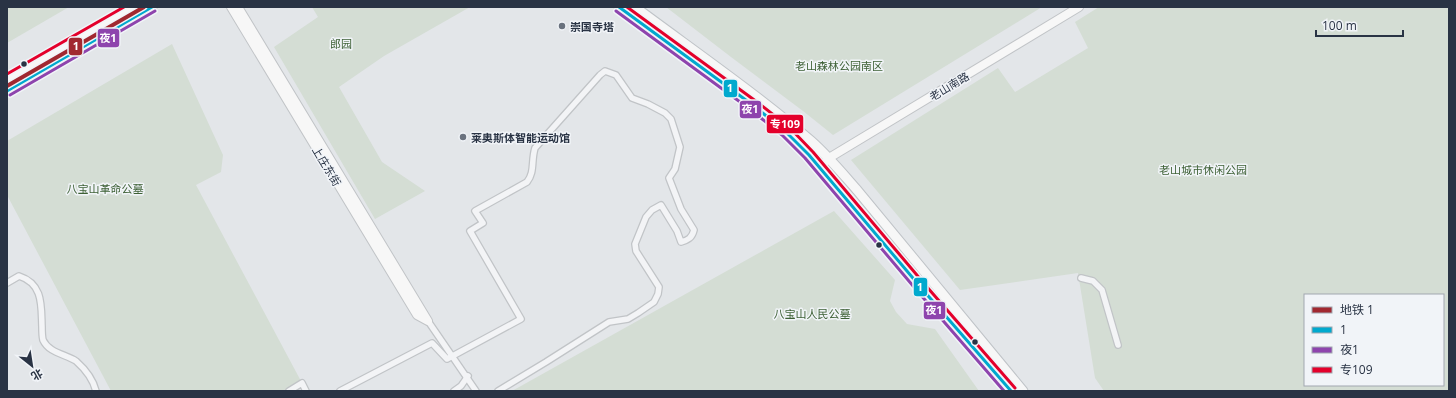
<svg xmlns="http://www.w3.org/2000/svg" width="1456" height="398" viewBox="0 0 1456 398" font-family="'Open Sans','Noto Sans SC',sans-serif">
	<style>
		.green { fill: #d4ddd4; fill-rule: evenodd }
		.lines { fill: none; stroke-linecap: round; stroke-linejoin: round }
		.minor-casing { stroke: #c1c4c7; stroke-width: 8 }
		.secondary-casing { stroke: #c1c4c7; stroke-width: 10 }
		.primary-casing { stroke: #bfc3c7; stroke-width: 11 }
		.trunk-casing { stroke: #b5b9be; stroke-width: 11 }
		.minor { stroke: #f3f4f6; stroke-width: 5.5 }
		.secondary { stroke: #f7f7f7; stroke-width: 8 }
		.primary { stroke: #f7f7f7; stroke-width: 9 }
		.trunk { stroke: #f7f7f7; stroke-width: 9 }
		.bus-1-casing { stroke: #f1f4f8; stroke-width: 6 }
		.bus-2-casing { stroke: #f1f4f8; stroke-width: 6 }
		.bus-3-casing { stroke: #f1f4f8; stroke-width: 6 }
		.bus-1 { stroke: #00a9ce; stroke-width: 3 }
		.bus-2 { stroke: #8e44ad; stroke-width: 3 }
		.bus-3 { stroke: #e4002b; stroke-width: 3 }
		.metro-1-casing { stroke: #f1f4f8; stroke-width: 7 }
		.metro-1 { stroke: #a12830; stroke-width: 4 }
		.poi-dot { fill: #6a727e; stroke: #f1f4f8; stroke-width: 1.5 }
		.bus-dot { fill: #293344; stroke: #f1f4f8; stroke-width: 1.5 }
		.labels { text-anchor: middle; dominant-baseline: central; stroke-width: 3; stroke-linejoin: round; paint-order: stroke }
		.poi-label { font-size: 11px; font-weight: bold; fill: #293344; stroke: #f1f4f8; text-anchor: start }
		.park-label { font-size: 11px; fill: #3d6035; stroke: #f1f4f8 }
		.street-label { font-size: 11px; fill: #293344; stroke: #f1f4f8 }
		.line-badge { stroke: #f1f4f8; stroke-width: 1.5 }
		.badge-label { font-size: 11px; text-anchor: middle; font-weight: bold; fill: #fff }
	</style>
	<rect width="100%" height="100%" fill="#e3e6e9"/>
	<g class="green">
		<path d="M7 7H69L7 43Z"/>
		<path d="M312 7H470L384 56 339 87 382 162 425 191 375 219 274 47 318 17Z"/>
		<path d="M666 7H1042L833 135 803 111 731 57Z"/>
		<path d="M1099 7H1449V391H1104L1095 378 1078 273 960 290 851 160 998 68 1015 92 1088 48 1075 22ZM1305 295H1443V385H1305Z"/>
		<path d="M172 44 223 155 221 172 196 185 302 383 289 391H111L7 195V141Z"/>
		<path d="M834 211 895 280 890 301 896 312 907 324 935 329 979 391H512Z"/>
	</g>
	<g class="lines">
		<g class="minor-casing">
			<g id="minor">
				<path d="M1081 278 1093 281 1102 290 1118 345"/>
				<path d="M7 283 19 276C44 284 41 307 42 327 42 331 42 336 43 340 49 353 65 354 76 361 85 369 93 379 96 391"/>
				<path d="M428 321 476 391"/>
				<path d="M289 391 302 383 306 391"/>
				<path d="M340 391 432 343 447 359 521 319 470 231 483 223 475 211 527 182C535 172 531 161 535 148L600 75 605 71 616 75 632 98 648 104 665 113 671 119 680 147 675 169 669 178 681 209 694 230C692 238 688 240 681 242L677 231 661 205 652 210 646 217 635 244 636 251 659 287 658 294 654 302 638 313 628 319 609 322 546 362 498 391"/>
				<path d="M454 391 461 386 468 376"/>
			</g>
		</g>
		<g class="secondary-casing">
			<g id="secondary">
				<path d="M231 7 417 315 428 321 238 7"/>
				<path d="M820 167 829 158 1079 7"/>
			</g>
		</g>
		<g class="primary-casing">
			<g id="primary">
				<path d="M619 7 754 106 785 131 809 155 923 290 1011 391"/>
				<path d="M635 7C694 51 755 93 811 141 828 156 842 173 857 190L1023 391"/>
			</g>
		</g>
		<g class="trunk-casing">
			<g id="trunk">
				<path d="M7 80 134 7"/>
				<path d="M7 91 152 7"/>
			</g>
		</g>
		<use href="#minor" class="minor"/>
		<use href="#secondary" class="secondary"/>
		<use href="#primary" class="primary"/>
		<use href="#trunk" class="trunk"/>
		<g class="bus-1-casing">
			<g id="bus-1">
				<path d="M619 7 754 106 785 131 809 155 923 290 1011 391"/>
				<path d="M7 91 152 7"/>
			</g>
		</g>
		<g class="bus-2-casing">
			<g id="bus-2">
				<path d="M616 11 751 110 782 135 805 158 919 293 1004 391"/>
				<path d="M10 95 155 11"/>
			</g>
		</g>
		<g class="bus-3-casing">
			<g id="bus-3">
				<path d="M627 7 757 102 789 127 813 152 927 287 1015 388"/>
				<path d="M7 74 124 7"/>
			</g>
		</g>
		<use href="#bus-1" class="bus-1"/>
		<use href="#bus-2" class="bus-2"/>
		<use href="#bus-3" class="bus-3"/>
		<g class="metro-1-casing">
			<path id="metro-1" d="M7 86 144 7"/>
		</g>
		<use href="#metro-1" class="metro-1"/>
	</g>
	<g class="poi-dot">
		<circle cx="562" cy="26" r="4"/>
		<circle cx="463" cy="137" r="4"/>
	</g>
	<g class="bus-dot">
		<circle cx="24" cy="64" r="3.5"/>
		<circle cx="879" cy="245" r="3.5"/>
		<circle cx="975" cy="342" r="3.5"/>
	</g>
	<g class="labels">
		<g class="poi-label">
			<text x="570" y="26">崇国寺塔</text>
			<text x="471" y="137">莱奥斯体智能运动馆</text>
		</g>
		<g class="park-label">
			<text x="341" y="43">郎园</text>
			<text x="839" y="65">老山森林公园南区</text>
			<text x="1203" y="169">老山城市休闲公园</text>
			<text x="105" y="188">八宝山革命公墓</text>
			<text x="812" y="313">八宝山人民公墓</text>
		</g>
		<g class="street-label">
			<text transform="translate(949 86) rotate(-31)">老山南路</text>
			<text transform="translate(327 166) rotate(59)">上庄东街</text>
		</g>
	</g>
	<g class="line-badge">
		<rect x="97" y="28" width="23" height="20" rx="4" fill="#8e44ad"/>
		<rect x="68" y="37" width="15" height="19" rx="4" fill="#a12830"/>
		<rect x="723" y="79" width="15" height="19" rx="4" fill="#00a9ce"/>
		<rect x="739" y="100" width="23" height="19" rx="4" fill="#8e44ad"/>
		<rect x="766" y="114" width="38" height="20" rx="4" fill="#e4002b"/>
		<rect x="913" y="277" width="15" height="20" rx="4" fill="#00a9ce"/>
		<rect x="923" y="301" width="23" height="19" rx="4" fill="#8e44ad"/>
	</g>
	<g class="badge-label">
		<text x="108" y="42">夜1</text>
		<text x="76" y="50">1</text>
		<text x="730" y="92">1</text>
		<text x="750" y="113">夜1</text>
		<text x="785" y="128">专109</text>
		<text x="920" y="291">1</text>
		<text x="934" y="314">夜1</text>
	</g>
	<rect width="1456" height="398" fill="none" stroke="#293344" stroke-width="16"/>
	<rect x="1304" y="294" width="140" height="92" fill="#f1f4f8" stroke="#a1a7b0"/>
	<rect x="1312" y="307" width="20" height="6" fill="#a12830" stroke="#a1a7b0"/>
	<text x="1340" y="314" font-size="12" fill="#293344">地铁 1</text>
	<rect x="1312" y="327" width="20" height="6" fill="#00a9ce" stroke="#a1a7b0"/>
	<text x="1340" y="334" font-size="12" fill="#293344">1</text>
	<rect x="1312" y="347" width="20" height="6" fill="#8e44ad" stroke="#a1a7b0"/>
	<text x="1340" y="354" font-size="12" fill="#293344">夜1</text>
	<rect x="1312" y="367" width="20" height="6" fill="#e4002b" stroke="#a1a7b0"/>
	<text x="1340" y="374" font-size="12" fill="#293344">专109</text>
	<g transform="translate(32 366) rotate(150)" stroke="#f1f4f8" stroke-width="3" paint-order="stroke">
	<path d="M0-3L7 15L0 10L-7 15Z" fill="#293344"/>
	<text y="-6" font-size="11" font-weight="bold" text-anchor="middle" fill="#293344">北</text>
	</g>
	<path d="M1316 30v6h87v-6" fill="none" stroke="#293344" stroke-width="2"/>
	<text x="1322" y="30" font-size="12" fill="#293344" stroke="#f1f4f8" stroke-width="3" paint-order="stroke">100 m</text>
</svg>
